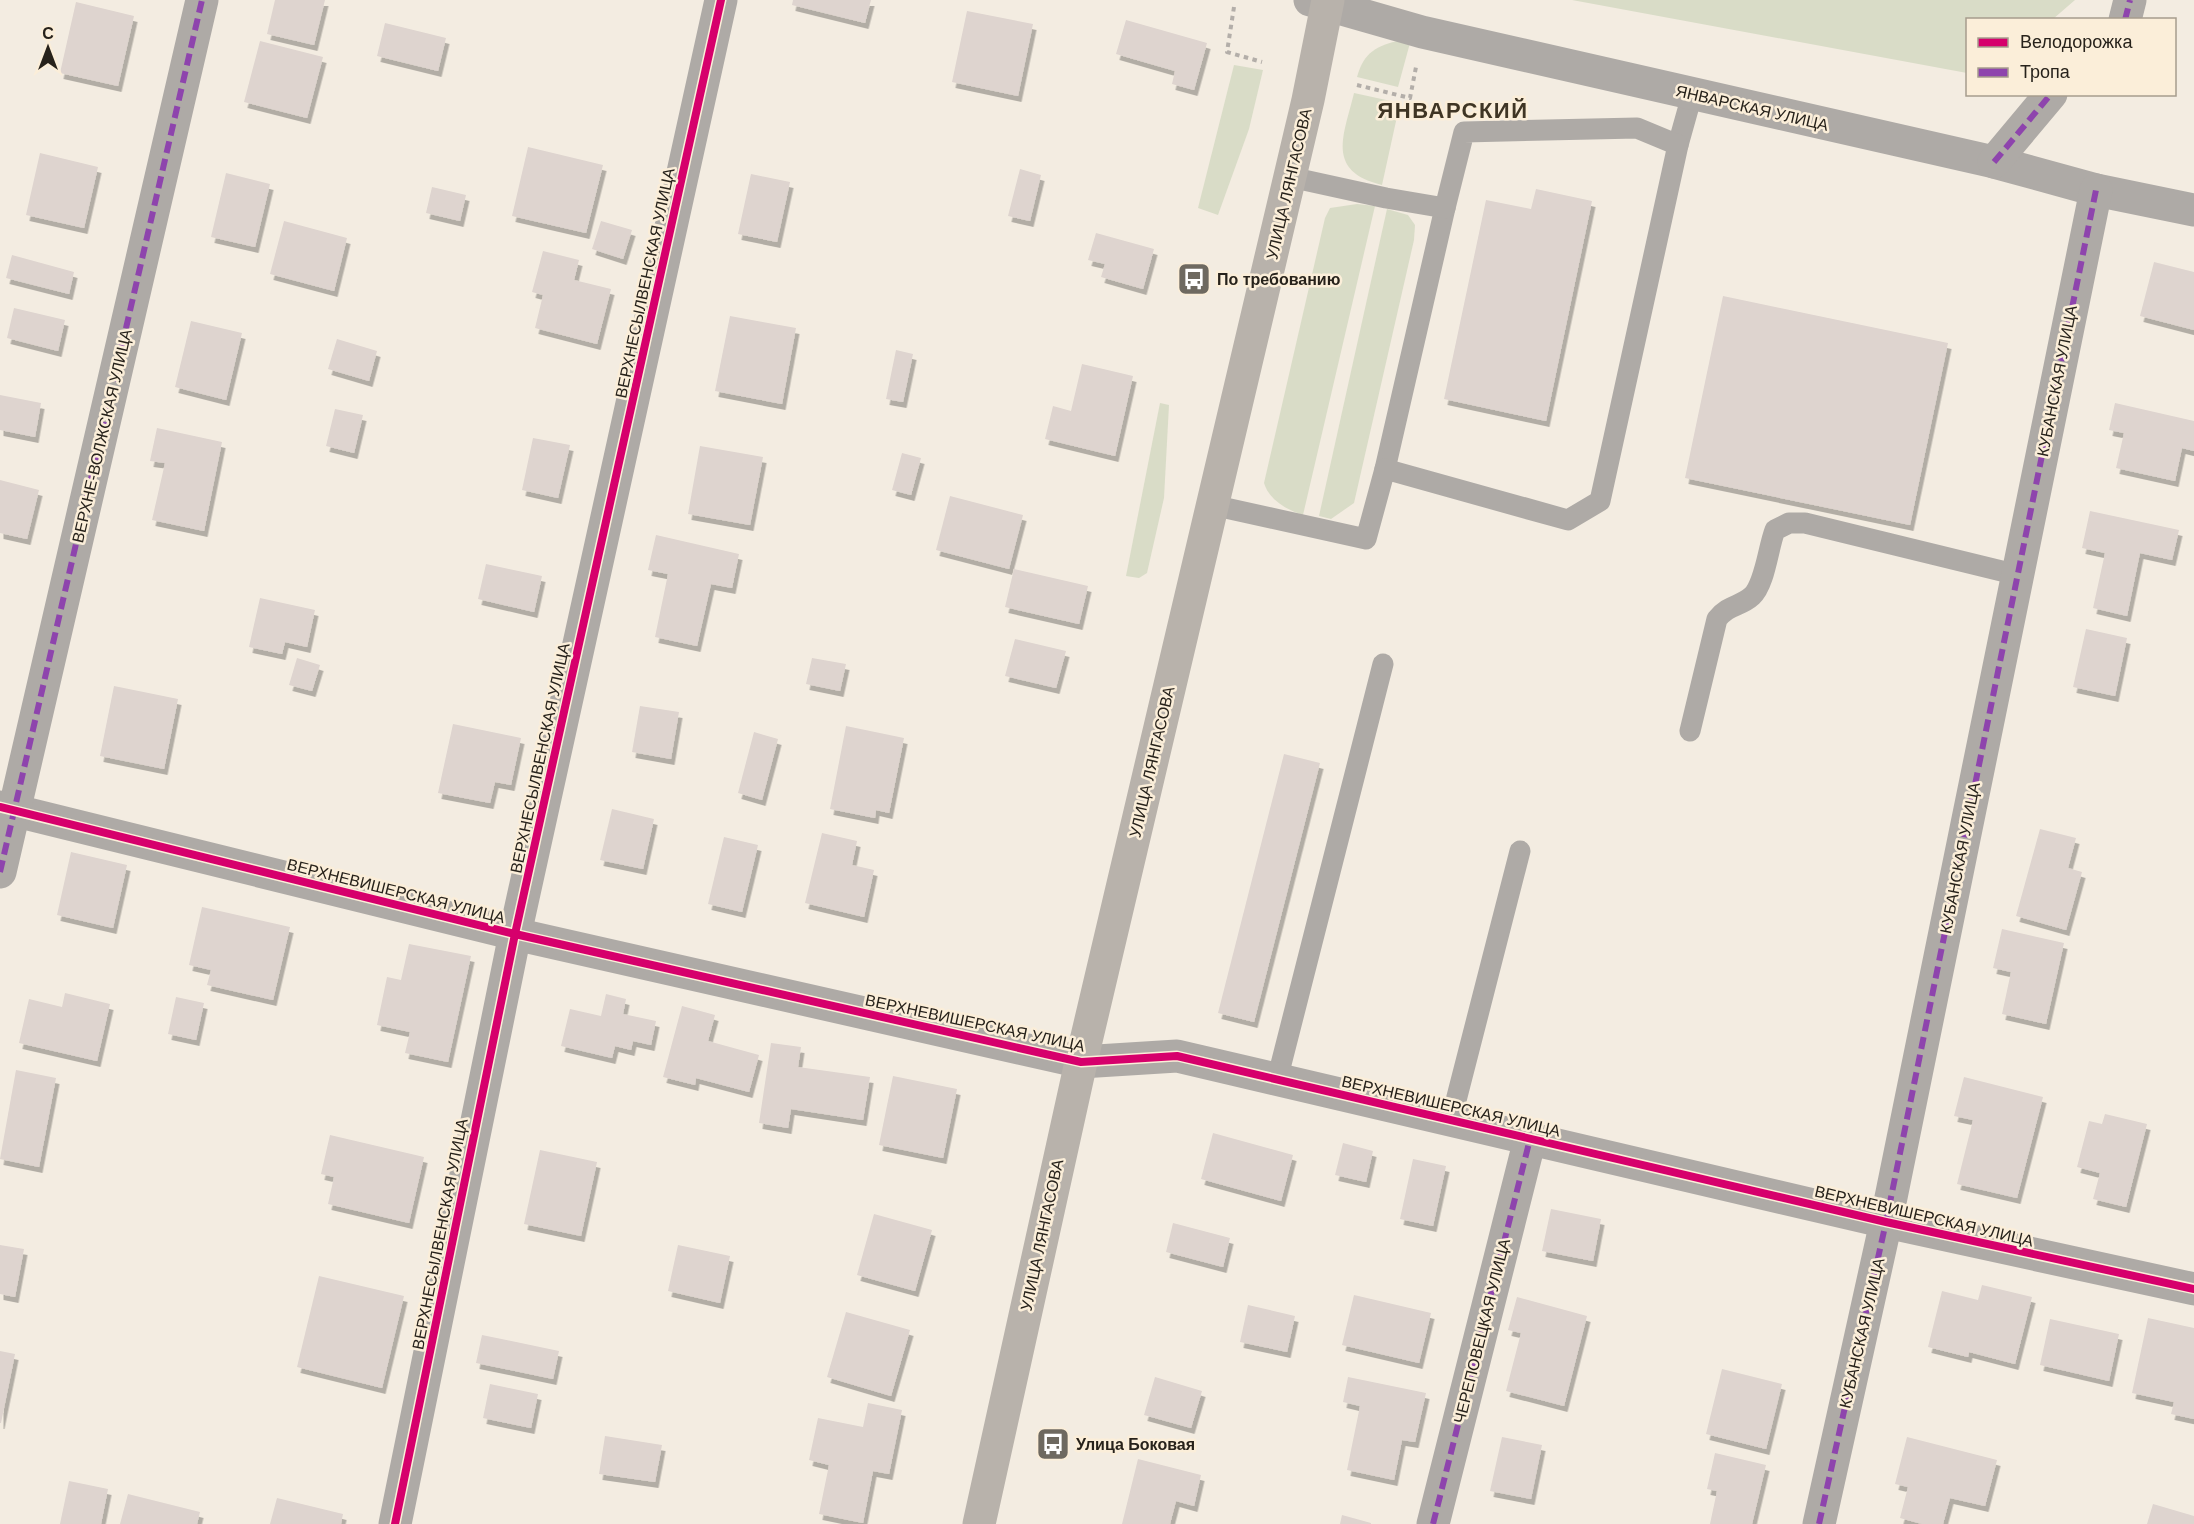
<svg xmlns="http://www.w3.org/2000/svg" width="2194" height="1524" viewBox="0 0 2194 1524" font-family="Helvetica,sans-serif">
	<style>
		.green { fill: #d9dcc7 }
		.building { fill: #ded4cf; filter: url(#shadow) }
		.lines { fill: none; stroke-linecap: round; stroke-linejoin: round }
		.path { stroke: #b3aea9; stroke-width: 4; stroke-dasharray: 4.5 4.5; stroke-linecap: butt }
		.lane { stroke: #aeaaa6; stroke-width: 21 }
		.street { stroke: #aeaaa6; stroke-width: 33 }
		.secondary { stroke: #b8b2ab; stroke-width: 33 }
		.quiet { stroke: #8e44ad; stroke-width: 6; stroke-dasharray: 12 6; stroke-linecap: butt }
		.cycleway-casing { stroke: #fbeed9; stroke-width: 11 }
		.cycleway { stroke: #d6006c; stroke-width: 8 }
		.labels { text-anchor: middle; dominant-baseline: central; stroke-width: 5; stroke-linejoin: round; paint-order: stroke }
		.street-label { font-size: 16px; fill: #27221b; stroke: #fbeed9 }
		.poi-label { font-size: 16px; font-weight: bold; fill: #27221b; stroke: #fbeed9; text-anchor: start }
		.district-label { font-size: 22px; font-weight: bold; letter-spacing: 1.5px; fill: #3f3524; stroke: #fbeed9 }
	</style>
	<defs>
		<filter id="shadow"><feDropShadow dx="3.5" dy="6" stdDeviation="0" flood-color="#0004"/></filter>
	</defs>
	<rect width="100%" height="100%" fill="#f3ece1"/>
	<g class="green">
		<path d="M1572 0H2075L2053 19 1968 20 1967 73Z"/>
		<path d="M1401 40 1410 43 1398 87 1357 77C1364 52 1376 46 1401 40Z"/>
		<path d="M1234 65 1263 70 1249 129 1218 215 1198 208Z"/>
		<path d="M1354 93 1400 103 1382 185C1325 171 1344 135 1354 93Z"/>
		<path d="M1357 204 1375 206 1303 515C1287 510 1269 500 1264 483L1325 218 1330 208Z"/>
		<path d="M1387 209 1408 215 1415 225 1414 240 1354 503 1331 519 1319 516Z"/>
		<path d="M1160 403 1169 405 1164 498 1147 573 1139 578 1126 576Z"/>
	</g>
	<g class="building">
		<path d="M275 0H325L314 45 267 34Z"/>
		<path d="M793 0H871L865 23 792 5Z"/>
		<path d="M76 2 134 16 118 86 60 73Z"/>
		<path d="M967 11 1033 24 1018 96 952 82Z"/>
		<path d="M1126 20 1207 43 1194 90 1172 84 1175 71 1116 54Z"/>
		<path d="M385 23 446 38 438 71 377 56Z"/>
		<path d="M260 41 323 57 307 118 244 102Z"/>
		<path d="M528 147 603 165 586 233 512 216Z"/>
		<path d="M40 153 98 167 84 228 26 215Z"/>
		<path d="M1020 169 1041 175 1030 221 1008 216Z"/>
		<path d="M226 173 270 184 255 247 211 237Z"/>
		<path d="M751 174 790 182 777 242 738 234Z"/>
		<path d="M432 187 466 195 460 221 426 213Z"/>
		<path d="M1536 189 1592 201 1546 421 1444 399 1486 200 1531 209Z"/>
		<path d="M284 221 347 238 334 291 270 274Z"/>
		<path d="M601 221 632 230 623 259 592 249Z"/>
		<path d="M1096 233 1154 249 1143 289 1101 277 1105 264 1088 260Z"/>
		<path d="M543 251 579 260 574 280 611 289 597 344 535 328 543 295 532 292Z"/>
		<path d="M12 255 74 272 69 294 6 278Z"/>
		<path d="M2154 262 2194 272V330L2140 316Z"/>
		<path d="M1723 296 1948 343 1910 525 1685 478Z"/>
		<path d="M14 308 65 320 58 351 7 338Z"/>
		<path d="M730 316 796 328 782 404 715 391Z"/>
		<path d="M191 321 242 333 226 400 175 387Z"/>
		<path d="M337 339 377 351 369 381 328 369Z"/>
		<path d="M896 350 913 354 903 402 886 399Z"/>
		<path d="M1082 364 1133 376 1115 456 1045 439 1053 406 1071 411Z"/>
		<path d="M0 395 41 403 35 437 0 430Z"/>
		<path d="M2115 403 2194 421V451L2182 448 2175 481 2116 468 2124 433 2109 430Z"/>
		<path d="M335 409 363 415 354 453 326 446Z"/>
		<path d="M157 428 222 442 204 531 152 520 165 463 150 461Z"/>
		<path d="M533 438 570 445 558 498 522 490Z"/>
		<path d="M700 446 763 457 750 525 688 514Z"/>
		<path d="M902 453 921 458 911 495 892 490Z"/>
		<path d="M0 480 39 490 27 539 0 533Z"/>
		<path d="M950 496 1023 515 1009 569 936 550Z"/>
		<path d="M2090 511 2179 530 2172 560 2140 553 2127 616 2093 608 2105 553 2082 548Z"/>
		<path d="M656 535 739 554 732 588 711 584 697 646 655 637 668 574 648 570Z"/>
		<path d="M486 564 542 576 534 612 478 599Z"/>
		<path d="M1014 569 1088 586 1079 624 1005 607Z"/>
		<path d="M260 598 315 610 307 647 285 642 282 654 249 647Z"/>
		<path d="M2086 629 2127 638 2115 696 2073 687Z"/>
		<path d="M1015 639 1066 651 1056 688 1005 676Z"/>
		<path d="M297 658 320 665 312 691 289 685Z"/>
		<path d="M812 658 846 664 840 691 806 684Z"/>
		<path d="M114 686 178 699 164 769 100 756Z"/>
		<path d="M640 706 679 712 671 759 632 752Z"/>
		<path d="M453 724 521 738 511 785 495 782 490 803 438 793Z"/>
		<path d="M846 726 904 738 889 813 876 810 875 818 830 809Z"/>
		<path d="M754 732 778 739 762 800 738 793Z"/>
		<path d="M1284 754 1320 763 1254 1022 1218 1013Z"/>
		<path d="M612 809 654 819 643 869 600 860Z"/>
		<path d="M2040 829 2076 838 2068 868 2082 872 2066 930 2016 916Z"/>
		<path d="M822 833 857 841 852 865 874 870 864 917 805 903Z"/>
		<path d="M724 837 758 845 742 912 708 904Z"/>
		<path d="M71 852 127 865 113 928 57 915Z"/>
		<path d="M202 907 290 927 273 1000 207 985 211 970 189 965Z"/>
		<path d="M2002 929 2064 943 2046 1024 2002 1014 2011 972 1993 968Z"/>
		<path d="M409 944 471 956 448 1062 405 1053 410 1032 377 1025 387 977 401 980Z"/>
		<path d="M65 993 110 1004 97 1061 19 1043 29 999 62 1007Z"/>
		<path d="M606 994 626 999 623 1014 656 1021 651 1045 633 1041 631 1050 615 1046 612 1058 561 1046 570 1009 601 1016Z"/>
		<path d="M176 997 204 1003 196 1040 168 1034Z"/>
		<path d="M682 1006 715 1015 708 1041 759 1055 749 1092 696 1078 695 1085 663 1077Z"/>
		<path d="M771 1043 801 1047 798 1067 870 1077 863 1120 791 1109 788 1128 759 1123Z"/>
		<path d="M16 1070 56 1078 39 1167 0 1159Z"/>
		<path d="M893 1076 957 1089 943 1158 879 1145Z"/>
		<path d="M1964 1077 2043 1097 2017 1198 1957 1184 1973 1120 1954 1116Z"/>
		<path d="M2105 1114 2147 1124 2126 1207 2093 1199 2100 1173 2077 1167 2089 1121 2102 1124Z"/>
		<path d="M1213 1133 1293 1155 1281 1201 1201 1179Z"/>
		<path d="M330 1135 424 1157 409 1223 328 1204 334 1177 321 1174Z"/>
		<path d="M1343 1143 1373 1151 1366 1182 1335 1175Z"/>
		<path d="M540 1150 597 1162 581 1236 524 1224Z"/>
		<path d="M1413 1159 1446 1166 1433 1226 1400 1219Z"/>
		<path d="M1551 1209 1601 1219 1593 1261 1542 1251Z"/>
		<path d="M874 1214 932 1230 915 1291 857 1275Z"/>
		<path d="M1173 1223 1230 1238 1223 1267 1166 1252Z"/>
		<path d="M0 1245 24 1249 15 1297 0 1294Z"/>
		<path d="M678 1245 730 1256 720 1303 668 1291Z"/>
		<path d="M319 1276 404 1296 382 1388 297 1367Z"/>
		<path d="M1982 1285 2032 1297 2015 1364 1969 1352 1968 1357 1928 1347 1942 1291 1978 1300Z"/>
		<path d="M1354 1295 1431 1313 1419 1363 1342 1345Z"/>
		<path d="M1517 1297 1587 1316 1564 1406 1506 1391 1521 1333 1508 1330Z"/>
		<path d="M1248 1305 1295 1316 1287 1352 1240 1342Z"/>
		<path d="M846 1312 910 1330 891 1396 827 1377Z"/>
		<path d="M2148 1318 2194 1328V1419L2171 1414 2174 1402 2132 1393Z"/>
		<path d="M2050 1319 2119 1334 2109 1381 2040 1365Z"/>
		<path d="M482 1335 559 1351 553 1379 476 1363Z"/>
		<path d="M0 1351 15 1354 1 1423H0Z"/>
		<path d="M1722 1369 1782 1384 1766 1449 1706 1434Z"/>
		<path d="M1155 1377 1202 1391 1191 1428 1144 1415Z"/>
		<path d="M1348 1377 1426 1393 1415 1442 1402 1440 1394 1480 1347 1470 1360 1406 1343 1402Z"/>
		<path d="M490 1384 538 1394 531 1428 483 1418Z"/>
		<path d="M868 1403 902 1410 889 1474 873 1471 863 1523 819 1514 829 1465 809 1460 818 1418 863 1427Z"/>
		<path d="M605 1436 662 1445 655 1482 599 1474Z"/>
		<path d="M1502 1437 1542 1445 1531 1499 1490 1491Z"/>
		<path d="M1907 1437 1997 1460 1985 1506 1950 1498 1943 1524H1922L1900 1518 1908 1487 1895 1484Z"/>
		<path d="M1715 1453 1766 1465 1752 1524H1710L1717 1491 1707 1489Z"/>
		<path d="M1138 1459 1201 1475 1194 1506 1176 1501 1170 1524H1122Z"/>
		<path d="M69 1481 108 1489 101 1524H60Z"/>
		<path d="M128 1494 200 1512 197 1524H120Z"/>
		<path d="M277 1498 343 1514 341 1524H270Z"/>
		<path d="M2153 1504 2194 1516V1524H2147Z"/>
		<path d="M1342 1515 1371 1523V1524H1340Z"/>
	</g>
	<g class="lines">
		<g class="path">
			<path d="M1234 7 1227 52 1262 62"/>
			<path d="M1357 85 1410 98 1416 67"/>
		</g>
		<g class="lane">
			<path d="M1678 145 1692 95"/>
			<path d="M1385 469 1445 208"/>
			<path d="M1212 505 1366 539 1385 469 1568 520 1600 501 1678 145 1637 128 1464 132 1445 208 1386 198 1290 177"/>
			<path d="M1690 731 1717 619C1729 604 1740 607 1752 596 1765 584 1768 548 1775 530L1789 523H1805L2018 575"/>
			<path d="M1277 1080 1383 664"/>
			<path d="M1451 1120 1520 851"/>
		</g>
		<g class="street">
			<path d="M1310 0 1422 32 1994 162 2096 190 2194 210"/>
			<path d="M2125 20 2130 0"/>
			<path d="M1994 162 2051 94"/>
			<path d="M0 807 515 934 1081 1062 1177 1056 1886 1222 2194 1289"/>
			<path d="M0 872 202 0"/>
			<path d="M395 1524 515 934 721 0"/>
			<path d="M1433 1524 1530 1139"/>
			<path d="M1819 1524 1886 1222 2096 190"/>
		</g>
		<path class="secondary" d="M979 1524 1081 1062 1308 100 1328 0"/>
		<g class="quiet">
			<path d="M2125 20 2130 0"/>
			<path d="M1994 162 2051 94"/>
			<path d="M0 872 202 0"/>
			<path d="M1433 1524 1530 1139"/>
			<path d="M1819 1524 1886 1222 2096 190"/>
		</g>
		<g class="cycleway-casing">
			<g id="cycleway">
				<path d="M0 807 515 934 1081 1062 1177 1056 1886 1222 2194 1289"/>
				<path d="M395 1524 515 934 721 0"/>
			</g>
		</g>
		<use href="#cycleway" class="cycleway"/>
	</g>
	<defs>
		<g id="bus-square" transform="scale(1.725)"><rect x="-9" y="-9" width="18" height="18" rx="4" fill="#6e6960" stroke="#fbeed9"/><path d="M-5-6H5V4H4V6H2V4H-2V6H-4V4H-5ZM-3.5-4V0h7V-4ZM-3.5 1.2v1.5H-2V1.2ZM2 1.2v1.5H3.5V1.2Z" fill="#fff"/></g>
	</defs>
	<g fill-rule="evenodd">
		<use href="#bus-square" x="1194" y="279"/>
		<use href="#bus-square" x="1053" y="1444"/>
	</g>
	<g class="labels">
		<g class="street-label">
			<text transform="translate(1752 108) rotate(13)">ЯНВАРСКАЯ УЛИЦА</text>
			<text transform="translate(1289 184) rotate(-77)">УЛИЦА ЛЯНГАСОВА</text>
			<text transform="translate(645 283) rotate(-78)">ВЕРХНЕСЫЛВЕНСКАЯ УЛИЦА</text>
			<text transform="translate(2057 381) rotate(-79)">КУБАНСКАЯ УЛИЦА</text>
			<text transform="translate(102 436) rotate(-77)">ВЕРХНЕ-ВОЛЖСКАЯ УЛИЦА</text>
			<text transform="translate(540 758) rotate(-78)">ВЕРХНЕСЫЛВЕНСКАЯ УЛИЦА</text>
			<text transform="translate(1152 762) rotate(-77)">УЛИЦА ЛЯНГАСОВА</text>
			<text transform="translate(1960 858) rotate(-79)">КУБАНСКАЯ УЛИЦА</text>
			<text transform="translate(396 891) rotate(14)">ВЕРХНЕВИШЕРСКАЯ УЛИЦА</text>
			<text transform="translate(975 1023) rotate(12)">ВЕРХНЕВИШЕРСКАЯ УЛИЦА</text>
			<text transform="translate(1451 1106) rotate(13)">ВЕРХНЕВИШЕРСКАЯ УЛИЦА</text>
			<text transform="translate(1924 1216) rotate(13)">ВЕРХНЕВИШЕРСКАЯ УЛИЦА</text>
			<text transform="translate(440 1234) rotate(-79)">ВЕРХНЕСЫЛВЕНСКАЯ УЛИЦА</text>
			<text transform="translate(1042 1235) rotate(-78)">УЛИЦА ЛЯНГАСОВА</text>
			<text transform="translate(1482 1331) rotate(-76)">ЧЕРЕПОВЕЦКАЯ УЛИЦА</text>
			<text transform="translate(1862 1333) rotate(-77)">КУБАНСКАЯ УЛИЦА</text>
		</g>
		<g class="poi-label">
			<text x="1217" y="279">По требованию</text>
			<text x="1076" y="1444">Улица Боковая</text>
		</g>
		<g class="district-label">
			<text x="1453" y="110">ЯНВАРСКИЙ</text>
		</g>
	</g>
	<rect x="1966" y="18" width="210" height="78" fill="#fbeed9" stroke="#a69c8d" stroke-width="1.5"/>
	<rect x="1978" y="38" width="30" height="9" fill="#d6006c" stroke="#a69c8d" stroke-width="1.5"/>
	<text x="2020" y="48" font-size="18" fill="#27221b">Велодорожка</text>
	<rect x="1978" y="68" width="30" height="9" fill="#8e44ad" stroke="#a69c8d" stroke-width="1.5"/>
	<text x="2020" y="78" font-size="18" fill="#27221b">Тропа</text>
	<g transform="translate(48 48)" stroke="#fbeed9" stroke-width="4.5" paint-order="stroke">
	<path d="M0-4.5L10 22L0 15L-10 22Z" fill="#27221b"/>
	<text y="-9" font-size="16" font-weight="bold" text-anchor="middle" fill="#27221b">С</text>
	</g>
</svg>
